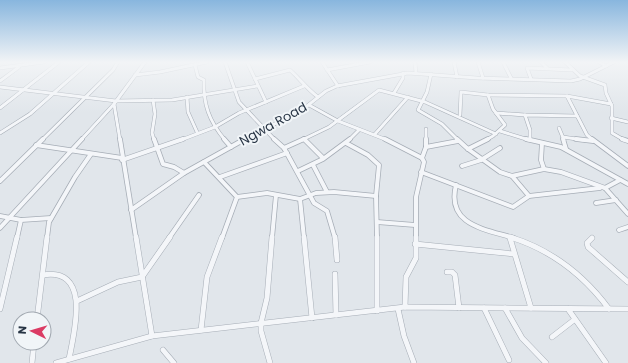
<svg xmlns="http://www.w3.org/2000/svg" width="628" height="363" viewBox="0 0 628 363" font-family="Poppins,sans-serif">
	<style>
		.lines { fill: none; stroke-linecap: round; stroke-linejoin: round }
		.minor-far2-casing { stroke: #a6adb6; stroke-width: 4 }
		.minor-far1-casing { stroke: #a6adb6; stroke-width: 5.5 }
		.minor-casing { stroke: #a6adb6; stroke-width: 6 }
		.minor-far2 { stroke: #f4f6f9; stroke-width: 3 }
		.minor-far1 { stroke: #f4f6f9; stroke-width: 4 }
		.minor { stroke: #f4f6f9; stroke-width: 5 }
		.labels { text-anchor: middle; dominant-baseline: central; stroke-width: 4; stroke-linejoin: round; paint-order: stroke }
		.street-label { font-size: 13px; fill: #283545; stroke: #f1f5f8 }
	</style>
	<rect width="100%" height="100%" fill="#e1e6eb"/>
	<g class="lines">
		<g class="minor-far2-casing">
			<g id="minor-far2">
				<path d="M225 62 239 102 275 140"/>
				<path d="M247 62 266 102"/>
				<path d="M322 62 338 86"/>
				<path d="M415 62 416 73"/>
				<path d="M454 62 457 77"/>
				<path d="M478 62 483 78"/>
				<path d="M503 62 511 78"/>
				<path d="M541 62 547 68"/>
				<path d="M565 62 580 76 605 85 606 93 612 106V133L624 140"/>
				<path d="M599 62 606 66"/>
				<path d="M195 65 198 77 204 80C203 104 209 121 225 140"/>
				<path d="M0 68 44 62"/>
				<path d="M327 70 370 62"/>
				<path d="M431 74 427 92 418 110 442 124 458 140"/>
				<path d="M135 75 160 72 207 62"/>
				<path d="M255 79 290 70C300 79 307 89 318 97"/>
				<path d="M531 79 527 68 572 70"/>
				<path d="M0 81 19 67"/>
				<path d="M0 87 116 101 172 100 257 86"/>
				<path d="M394 93 403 78V73"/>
				<path d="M567 96 587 135 593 140"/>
				<path d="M187 97 188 112 197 132"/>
				<path d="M153 100 155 114 152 133 154 140"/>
				<path d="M114 104 120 140"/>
				<path d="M309 105 338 121 387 140"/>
				<path d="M0 108 59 62"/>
				<path d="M496 113 525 115"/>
				<path d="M460 115 461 92 488 95 567 96 611 104"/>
				<path d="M611 118 628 122"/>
				<path d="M559 128 564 140"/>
				<path d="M426 129V140"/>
				<path d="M500 131 529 140"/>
				<path d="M0 133 30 114 89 62"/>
				<path d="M375 134 408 97"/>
				<path d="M563 137 583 140"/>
				<path d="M42 140 113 70 118 62"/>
				<path d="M81 140 114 104 145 62"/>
				<path d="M181 140 215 127 239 113 304 86"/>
				<path d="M243 140 302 110 326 91 337 86 408 73 477 78 571 81 580 79 614 62"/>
				<path d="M302 140 329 127 379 90 425 102 496 134"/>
				<path d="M349 140 359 130"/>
				<path d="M486 140 493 136 505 125 493 109 488 95"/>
				<path d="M530 140V130L525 115 577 116"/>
			</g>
		</g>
		<g class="minor-far1-casing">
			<g id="minor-far1">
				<path d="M120 139 136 238"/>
				<path d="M154 139 163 164 174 167 184 173"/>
				<path d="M224 139 231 147"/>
				<path d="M274 139 284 148 314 203 327 211 335 238"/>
				<path d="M304 139 323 158"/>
				<path d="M385 139 422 158"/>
				<path d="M457 139 468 149 500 172 512 176 544 169 561 172 605 188 628 214"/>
				<path d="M526 139 561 147 628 184"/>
				<path d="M563 139 566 149"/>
				<path d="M576 139 593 141"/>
				<path d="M592 139 628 166"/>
				<path d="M622 139 628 141"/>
				<path d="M346 143 368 155 379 165 376 196 377 238"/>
				<path d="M542 143 541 160 544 169"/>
				<path d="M36 145 122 158"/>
				<path d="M426 147 458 141"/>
				<path d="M284 148 304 139"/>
				<path d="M468 149 488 139"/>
				<path d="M122 160 183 139"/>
				<path d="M204 162 237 197 222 238"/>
				<path d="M313 165 327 192"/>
				<path d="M462 166 481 160 500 148"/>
				<path d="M298 171 323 159 350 139"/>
				<path d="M421 172 513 207 529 196 600 188"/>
				<path d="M512 176 529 196"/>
				<path d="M220 177 287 153"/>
				<path d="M0 181 43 139"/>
				<path d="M456 185C446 225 484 229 514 238"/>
				<path d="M605 188 620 180"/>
				<path d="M237 197 267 193 300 199 316 193 334 192 376 196"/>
				<path d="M300 199 304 238"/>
				<path d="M596 203 616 200"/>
				<path d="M131 210 184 173 245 139"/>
				<path d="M0 216 21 220 51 218"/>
				<path d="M377 222 415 225"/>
				<path d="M0 228 82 139"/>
				<path d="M619 230 628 227"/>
				<path d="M17 238 21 220"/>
				<path d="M47 238 49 222 75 177 91 154"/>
				<path d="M169 238 199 195"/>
				<path d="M272 238 276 195"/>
				<path d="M416 238V197L424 162 422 158 426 147V139"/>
			</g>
		</g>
		<g class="minor-casing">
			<g id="minor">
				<path d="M136 237 152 336"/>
				<path d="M304 237 312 318"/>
				<path d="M335 237 337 260"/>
				<path d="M510 237C552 250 583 274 609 309"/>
				<path d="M510 238 531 308"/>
				<path d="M592 238 587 243 588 247 628 282"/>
				<path d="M415 244 514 254"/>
				<path d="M447 272H452L455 275 459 308"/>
				<path d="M335 274 336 315"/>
				<path d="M43 275C92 267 74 333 69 359"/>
				<path d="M77 301 118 282 142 277 170 237"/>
				<path d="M405 307 406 277 416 258V237"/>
				<path d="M484 308 509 360"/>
				<path d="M505 308 522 338 546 363"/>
				<path d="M0 309 17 237"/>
				<path d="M398 309 404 336 414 363"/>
				<path d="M568 309 606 363"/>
				<path d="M377 311V237"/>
				<path d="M37 319 47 237"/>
				<path d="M201 330 207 277 222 237"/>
				<path d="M552 337 574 320"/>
				<path d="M163 350 174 363"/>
				<path d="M32 363 34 343"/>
				<path d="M56 363 152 336 405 307 628 309"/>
				<path d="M270 363 261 331V323L267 298 272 237"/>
			</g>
		</g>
		<use href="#minor-far2" class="minor-far2"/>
		<use href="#minor-far1" class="minor-far1"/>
		<use href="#minor" class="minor"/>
	</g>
	<linearGradient id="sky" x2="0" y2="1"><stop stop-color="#88b6de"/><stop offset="0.55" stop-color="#f2f4f6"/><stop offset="1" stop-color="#f2f4f6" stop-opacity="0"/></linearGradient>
	<rect width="628" height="113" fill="url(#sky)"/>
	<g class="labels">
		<g class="street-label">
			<text transform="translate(273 124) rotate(-29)">Ngwa Road</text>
		</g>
	</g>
	<g transform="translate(32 331) rotate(275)"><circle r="19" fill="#f1f5f8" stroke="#a1a8b0"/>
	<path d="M0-3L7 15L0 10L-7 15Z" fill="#db3b64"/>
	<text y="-6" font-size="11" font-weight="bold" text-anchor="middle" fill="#283545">N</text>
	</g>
</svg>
